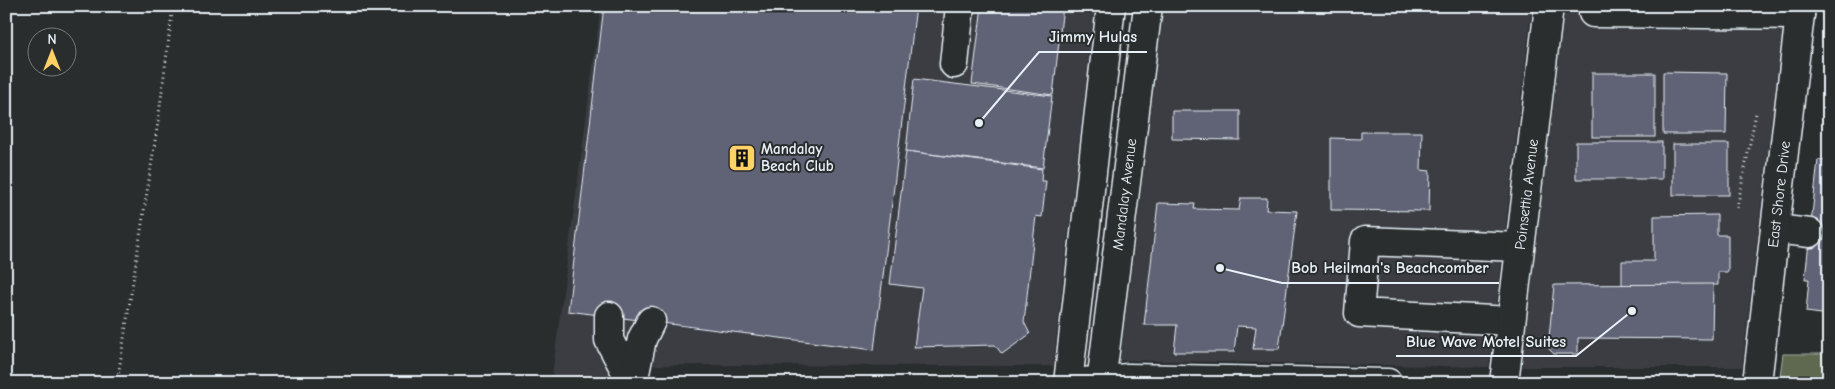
<svg xmlns="http://www.w3.org/2000/svg" width="1835" height="389" viewBox="0 0 1835 389" font-family="'Comic Neue',sans-serif">
	<style>
		.built { fill: #3a3d43 }
		.green { fill: #5e6950; stroke: #a3ada4 }
		.building { fill: #616274; stroke: #e8f1f8 }
		.lines { fill: none; stroke-linecap: round; stroke-linejoin: round }
		.minor-casing { stroke: #e8f1f8; stroke-width: 31 }
		.path { stroke: #e8f1f8; stroke-width: 3; stroke-dasharray: 1 4; stroke-linecap: butt }
		.minor { stroke: #2a2d2e; stroke-width: 28 }
		.labels { text-anchor: middle; dominant-baseline: central; stroke-width: 4; stroke-linejoin: round; paint-order: stroke }
		.poi-label { font-size: 15px; font-weight: bold; fill: #e8f1f8; stroke: #2a2d2e; text-anchor: start }
		.street-label { font-size: 15px; fill: #e8f1f8; stroke: #2a2d2e }
		.leader { fill: none; stroke: #e8f1f8; stroke-width: 2 }
		.callout-dot { fill: #e8f1f8; stroke: #2a2d2e; stroke-width: 2 }
		.callout-label { font-size: 16px; text-anchor: middle; font-weight: bold; fill: #e8f1f8; stroke: #2a2d2e; stroke-width: 4; stroke-linejoin: round; paint-order: stroke }
	</style>
	<rect width="100%" height="100%" fill="#2a2d2e"/>
	<filter id="ink" filterUnits="userSpaceOnUse"><feTurbulence type="fractalNoise" baseFrequency=".02" numOctaves="2"/><feDisplacementMap in="SourceGraphic" scale="10" xChannelSelector="R" yChannelSelector="G"/><feConvolveMatrix kernelMatrix="1 2 1 2 8 2 1 2 1" color-interpolation-filters="sRGB"/></filter>
	<g filter="url(#ink)">
		<g class="built">
			<path d="M601 6H1095L1053 366 617 365 616 383H551Z"/>
			<path d="M1164 6H1532L1489 367 1120 360Z"/>
			<path d="M1565 6H1785L1742 367H1522Z"/>
		</g>
		<path class="green" d="M1783 354H1829V383H1779Z"/>
		<g class="building">
			<path d="M604 6H916L874 350 568 311Z"/>
			<path d="M982 6H1063L1053 95 972 84Z"/>
			<path d="M1663 72 1727 73 1726 134H1663Z"/>
			<rect x="1592" y="73" width="63" height="64"/>
			<path d="M914 79 1052 96 1043 168 906 151Z"/>
			<path d="M1172 111H1240V140L1172 139Z"/>
			<path d="M1361 132H1422L1421 170 1430 171 1429 211 1331 210V138L1361 139Z"/>
			<rect x="1576" y="142" width="86" height="37"/>
			<rect x="1673" y="144" width="56" height="51"/>
			<path d="M906 151 1042 169 1041 181H1046L1042 217 1036 216 1024 322 1030 334 1002 354 995 345 914 347 922 288 890 284Z"/>
			<path d="M1829 159V315L1806 312 1809 279H1805L1818 160Z"/>
			<path d="M1241 198H1267L1266 210 1297 211 1279 349H1253L1256 327 1237 326 1234 352H1174L1177 325H1144L1158 203 1195 204 1194 209 1239 210Z"/>
			<path d="M1717 215V235H1728V272H1718V285H1622V261H1654V216Z"/>
			<path d="M1713 284 1712 339 1578 338V354H1554L1548 348 1554 285Z"/>
		</g>
		<g class="lines">
			<g class="minor-casing">
				<g id="minor">
					<path d="M1593 13 1800 15"/>
					<path d="M954 64 960 6"/>
					<path d="M1775 229 1810 233"/>
					<path d="M609 316V340L632 383"/>
					<path d="M1511 321 1359 313 1365 241 1520 247"/>
					<path d="M1083 382 1128 378 1388 383"/>
					<path d="M633 383 642 339 651 321"/>
					<path d="M1068 383 1111 6"/>
					<path id="s1" d="M1101 383 1148 6"/>
					<path id="s2" d="M1504 383 1549 6"/>
					<path id="s3" d="M1757 383 1801 6"/>
				</g>
			</g>
			<g class="path">
				<path d="M1737 208 1756 113"/>
				<path d="M117 381 175 383"/>
				<path d="M1786 382 1829 383"/>
				<path d="M117 383 158 122 173 6"/>
			</g>
			<use href="#minor" class="minor"/>
		</g>
	</g>
	<defs>
		<g id="building-square" transform="scale(1.4375)"><rect x="-9" y="-9" width="18" height="18" rx="4" fill="#ffd166" stroke="#2a2d2e"/><path d="M-4-6H4V6H1V3H-1V6H-4ZM-2.5-4.3h1.7v1.8h-1.7ZM.8-4.3h1.7v1.8H.8ZM-2.5-1h1.7V.8h-1.7ZM.8-1h1.7V.8H.8Z" fill="#111"/></g>
	</defs>
	<g fill-rule="evenodd">
		<use href="#building-square" x="742" y="158"/>
	</g>
	<g class="labels">
		<g class="poi-label">
			<text x="761" y="149">Mandalay<tspan x="761" dy="17">Beach Club</tspan></text>
		</g>
		<g class="street-label">
			<text stroke="none"><textPath href="#s2" startOffset="190">Poinsettia Avenue</textPath></text>
			<text stroke="none"><textPath href="#s3" startOffset="190">East Shore Drive</textPath></text>
			<text stroke="none"><textPath href="#s1" startOffset="190">Mandalay Avenue</textPath></text>
		</g>
	</g>
	<path class="leader" d="M979 123L1039 52H1147M1220 268L1282 283H1499M1632 311L1576 356H1396"/>
	<g class="callout-dot">
		<circle cx="979" cy="123" r="5"/>
		<circle cx="1220" cy="268" r="5"/>
		<circle cx="1632" cy="311" r="5"/>
	</g>
	<g class="callout-label">
		<text x="1093" y="42">Jimmy Hulas</text>
		<text x="1390" y="273">Bob Heilman's Beachcomber</text>
		<text x="1486" y="347">Blue Wave Motel Suites</text>
	</g>
	<rect width="1835" height="389" fill="none" stroke="#2a2d2e" stroke-width="25"/>
	<rect x="12" y="12" width="1810" height="364" fill="none" stroke="#e8f1f8" stroke-width="2" filter="url(#ink)"/>
	<g transform="translate(52 52)"><circle r="24" fill="#2a2d2e" stroke="#767b7f"/>
	<path d="M0-4L9 19L0 12L-9 19Z" fill="#ffd166"/>
	<text y="-8" font-size="14" font-weight="bold" text-anchor="middle" fill="#e8f1f8">N</text>
	</g>
</svg>
